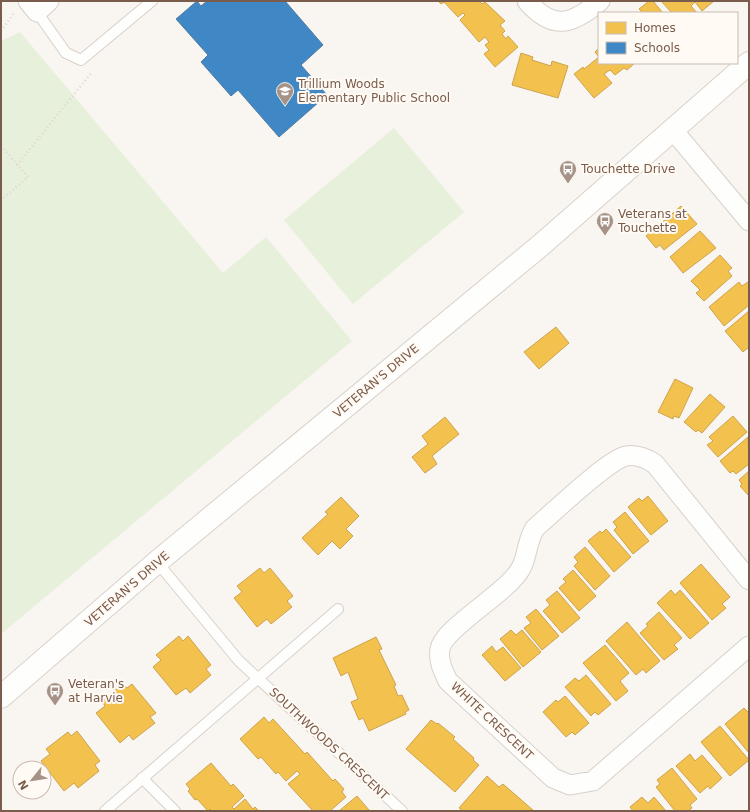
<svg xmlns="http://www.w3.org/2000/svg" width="750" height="812" viewBox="0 0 750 812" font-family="'DejaVu Sans',sans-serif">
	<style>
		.green { fill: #e7f0db }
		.homes { fill: #f2c14e; stroke: #cea34e }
		.schools { fill: #3f88c5; stroke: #517ba1 }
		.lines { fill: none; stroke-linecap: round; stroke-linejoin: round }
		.lane-casing { stroke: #d7d1cb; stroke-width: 12 }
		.street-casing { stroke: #d7d1cb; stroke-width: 21 }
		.secondary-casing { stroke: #d9d2cb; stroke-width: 24 }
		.path { stroke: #dcd5d0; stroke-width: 2.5; stroke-dasharray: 1 3; stroke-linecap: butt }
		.lane { stroke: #fefefd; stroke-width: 10 }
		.street { stroke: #fefefd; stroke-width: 19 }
		.secondary { stroke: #fefefd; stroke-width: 22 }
		.labels { text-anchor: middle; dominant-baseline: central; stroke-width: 4; stroke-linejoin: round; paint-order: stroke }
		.poi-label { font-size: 12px; fill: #7a5c4d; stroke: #fffaf3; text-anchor: start }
		.street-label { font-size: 12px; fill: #7a5c4d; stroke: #fffaf3 }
	</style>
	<rect width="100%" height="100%" fill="#f9f5f0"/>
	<g class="green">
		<path d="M20 32 223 273 266 237 352 341 1 634V41Z"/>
		<path d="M394 128 464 212 353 304 284 220Z"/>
	</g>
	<g class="homes">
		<path d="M438 1H479L482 4 485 2 505 21 500 25 505 31 502 34 506 39 508 36 518 47 495 67 484 54 489 50 485 45 489 42 485 37 479 42 460 20 465 15 463 13 458 17 444 2 441 4Z"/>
		<path d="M649 1H653L663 13H643L639 9Z"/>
		<path d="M661 1H714L702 11 695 2 691 6 697 13H672Z"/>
		<path d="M599 48V63H635L627 70 624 68 615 75 610 70 604 74 612 83 594 98 574 74 583 67 584 69 599 57 595 52Z"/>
		<path d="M521 53 533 57 532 60 551 66 552 61 568 66 558 98 512 85Z"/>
		<path d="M681 206 697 224 664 250 660 245 656 248 646 236Z"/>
		<path d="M700 231 716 248 683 273 670 257Z"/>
		<path d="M720 255 732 268 728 271 732 276 704 301 696 293 700 290 691 281Z"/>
		<path d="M739 282 742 286 748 282 749 283V305L724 326 709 307Z"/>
		<path d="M749 311V347L743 352 725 331Z"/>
		<path d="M556 327 569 343 539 369 524 352Z"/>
		<path d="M675 379 693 388 679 418 674 416 673 419 658 412Z"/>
		<path d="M710 394 725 407 702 433 698 430 696 432 684 422Z"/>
		<path d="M733 416 747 432 718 457 707 445 713 441 709 437Z"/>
		<path d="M445 417 459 434 432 456 437 464 425 473 412 457 428 444 422 436Z"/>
		<path d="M748 437 749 464 736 474 733 471 730 473 720 461Z"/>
		<path d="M749 471V496L740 486 742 484 739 480Z"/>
		<path d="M648 496 668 521 651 535 628 507 639 498 642 501Z"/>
		<path d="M341 497 359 516 346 529 353 536 340 549 332 541 318 555 302 538 328 514 325 512Z"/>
		<path d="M625 512 649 541 633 554 614 530 617 527 613 522Z"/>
		<path d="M606 529 631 557 614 572 588 541 600 531 602 533Z"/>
		<path d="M585 547 610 576 595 590 574 566 578 562 574 557Z"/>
		<path d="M701 564 730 597 722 604 726 608 712 620 680 583Z"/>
		<path d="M260 568 264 573 270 568 293 596 287 601 292 607 271 624 267 619 257 627 234 598 242 592 237 586Z"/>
		<path d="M573 570 596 596 579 611 559 588 566 582 563 579Z"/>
		<path d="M671 590 675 595 680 590 709 623 690 639 657 603Z"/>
		<path d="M557 591 580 618 562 633 543 611 550 605 546 600Z"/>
		<path d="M536 609 559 636 542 650 524 628 531 623 526 617Z"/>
		<path d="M659 612 682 638 674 645 678 649 664 660 640 633 648 626 646 624Z"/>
		<path d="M627 622 660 661 646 673 643 669 636 675 606 641Z"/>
		<path d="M511 630 516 635 522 630 541 652 523 667 500 639Z"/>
		<path d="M179 636 183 641 188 636 211 665 206 669 211 675 190 693 186 688 176 695 153 667 161 660 156 655Z"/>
		<path d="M376 637 382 649 379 650 396 685 394 686 398 696 402 695 409 710 405 712 406 714 369 731 363 718 359 720 351 702 358 699 348 672 341 676 333 658Z"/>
		<path d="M605 645 629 673 620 681 628 691 616 701 583 663Z"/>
		<path d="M492 646 496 652 503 647 521 668 505 681 482 655Z"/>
		<path d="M586 675 611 704 598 715 595 712 591 716 565 687 575 678 579 681Z"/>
		<path d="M123 684 127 688 132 684 156 713 150 717 155 723 133 740 129 735 120 743 96 713 105 706 102 701Z"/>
		<path d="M565 696 589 723 575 735 572 732 566 737 543 712 556 700 558 702Z"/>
		<path d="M744 708 749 713V753L725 724Z"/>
		<path d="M264 717 269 723 273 719 305 754 307 752 333 781 335 779 344 789 342 792 346 797 330 811H313L288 784 300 774 297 771 286 781 278 772 276 774 261 757 258 759 240 739Z"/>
		<path d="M431 720 437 724 438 723 455 737 453 739 474 758 473 760 479 765 455 792 406 749Z"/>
		<path d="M720 726 749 760 730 776 701 742Z"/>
		<path d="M77 731 100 761 95 765 99 771 78 788 74 783 64 791 41 761 50 754 46 749 68 732 71 736Z"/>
		<path d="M690 754 695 761 702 755 722 778 710 789 708 786 700 793 676 766Z"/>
		<path d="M211 763 231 786 233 784 244 796 232 807 234 809 245 799 253 809 255 807 259 811H212L210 809 208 811 197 799 195 800 188 791 190 789 186 784Z"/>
		<path d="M672 768 697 799 690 805 692 808 688 811H675L656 787 660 784 657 780Z"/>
		<path d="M487 776 499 787 503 784 534 811H463L459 808Z"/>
		<path d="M357 796 369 810 367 811H339Z"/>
		<path d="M642 797 648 803 654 797 666 811H633L630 807Z"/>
	</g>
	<path class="schools" d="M197 1 201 6 207 1H285L323 45 301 65 327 95 279 137 238 90 231 96 201 62 208 55 176 19Z"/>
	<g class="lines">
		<g class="lane-casing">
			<g id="lane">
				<path d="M37 12 66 53 81 60 152 1"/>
				<path d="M157 562 239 661 402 811"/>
				<path d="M142 778 175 811"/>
				<path d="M105 811 338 609"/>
			</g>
		</g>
		<g class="street-casing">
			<g id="street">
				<path d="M28 1 37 12 49 1"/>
				<path d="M527 1C553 31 572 25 600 1"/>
				<path d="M672 129 749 221"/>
				<path d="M749 580 655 464C646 458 637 454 626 456 606 461 553 513 535 528 526 543 528 555 521 568 509 592 443 628 440 649 438 661 443 671 448 681L553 778 570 785 593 781 749 646"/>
			</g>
		</g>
		<g class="secondary-casing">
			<path id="secondary" d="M1 697 157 562 541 245 749 63"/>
		</g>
		<g class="path">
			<path d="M1 31 14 13"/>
			<path d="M1 146 28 177 1 200"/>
			<path d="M17 165 92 72"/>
		</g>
		<use href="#lane" class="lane"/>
		<use href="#street" class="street"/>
		<use href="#secondary" class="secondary"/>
	</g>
	<defs>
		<g id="school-pin" transform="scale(0.9)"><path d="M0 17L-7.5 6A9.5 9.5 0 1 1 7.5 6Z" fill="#a69286" stroke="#fffaf3"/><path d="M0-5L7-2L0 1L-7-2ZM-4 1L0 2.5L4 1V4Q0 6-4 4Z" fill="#fff"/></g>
		<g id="bus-pin" transform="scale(0.9)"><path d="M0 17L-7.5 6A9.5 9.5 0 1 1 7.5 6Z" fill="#a69286" stroke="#fffaf3"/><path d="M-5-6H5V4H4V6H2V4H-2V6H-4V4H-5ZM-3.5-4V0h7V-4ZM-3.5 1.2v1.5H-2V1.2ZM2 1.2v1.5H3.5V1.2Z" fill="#fff"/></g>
	</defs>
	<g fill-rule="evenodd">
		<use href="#school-pin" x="285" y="91"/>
		<use href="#bus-pin" x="568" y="169"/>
		<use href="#bus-pin" x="605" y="221"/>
		<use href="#bus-pin" x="55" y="691"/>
	</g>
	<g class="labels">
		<g class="poi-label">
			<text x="298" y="84">Trillium Woods<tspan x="298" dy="14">Elementary Public School</tspan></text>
			<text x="581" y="169">Touchette Drive</text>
			<text x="618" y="214">Veterans at<tspan x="618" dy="14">Touchette</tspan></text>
			<text x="68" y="684">Veteran's<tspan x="68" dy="14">at Harvie</tspan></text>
		</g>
		<g class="street-label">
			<text transform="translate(376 381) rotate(-40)">VETERAN'S DRIVE</text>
			<text transform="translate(127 589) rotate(-41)">VETERAN'S DRIVE</text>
			<text transform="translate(492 721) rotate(43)">WHITE CRESCENT</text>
			<text transform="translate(329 744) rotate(43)">SOUTHWOODS CRESCENT</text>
		</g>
	</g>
	<rect width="750" height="812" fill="none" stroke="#7a5c4d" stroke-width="4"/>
	<rect x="598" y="12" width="140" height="52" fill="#fffaf3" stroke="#cabbb1"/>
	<rect x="606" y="22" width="20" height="12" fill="#f2c14e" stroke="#cabbb1"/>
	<text x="634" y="32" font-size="12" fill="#7a5c4d">Homes</text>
	<rect x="606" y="42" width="20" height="12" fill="#3f88c5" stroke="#cabbb1"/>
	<text x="634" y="52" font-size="12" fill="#7a5c4d">Schools</text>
	<g transform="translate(32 780) rotate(240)"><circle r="19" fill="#fffaf3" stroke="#cabbb1"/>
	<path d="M0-3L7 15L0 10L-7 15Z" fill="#a69286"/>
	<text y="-6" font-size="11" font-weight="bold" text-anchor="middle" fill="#7a5c4d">N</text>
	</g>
</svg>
